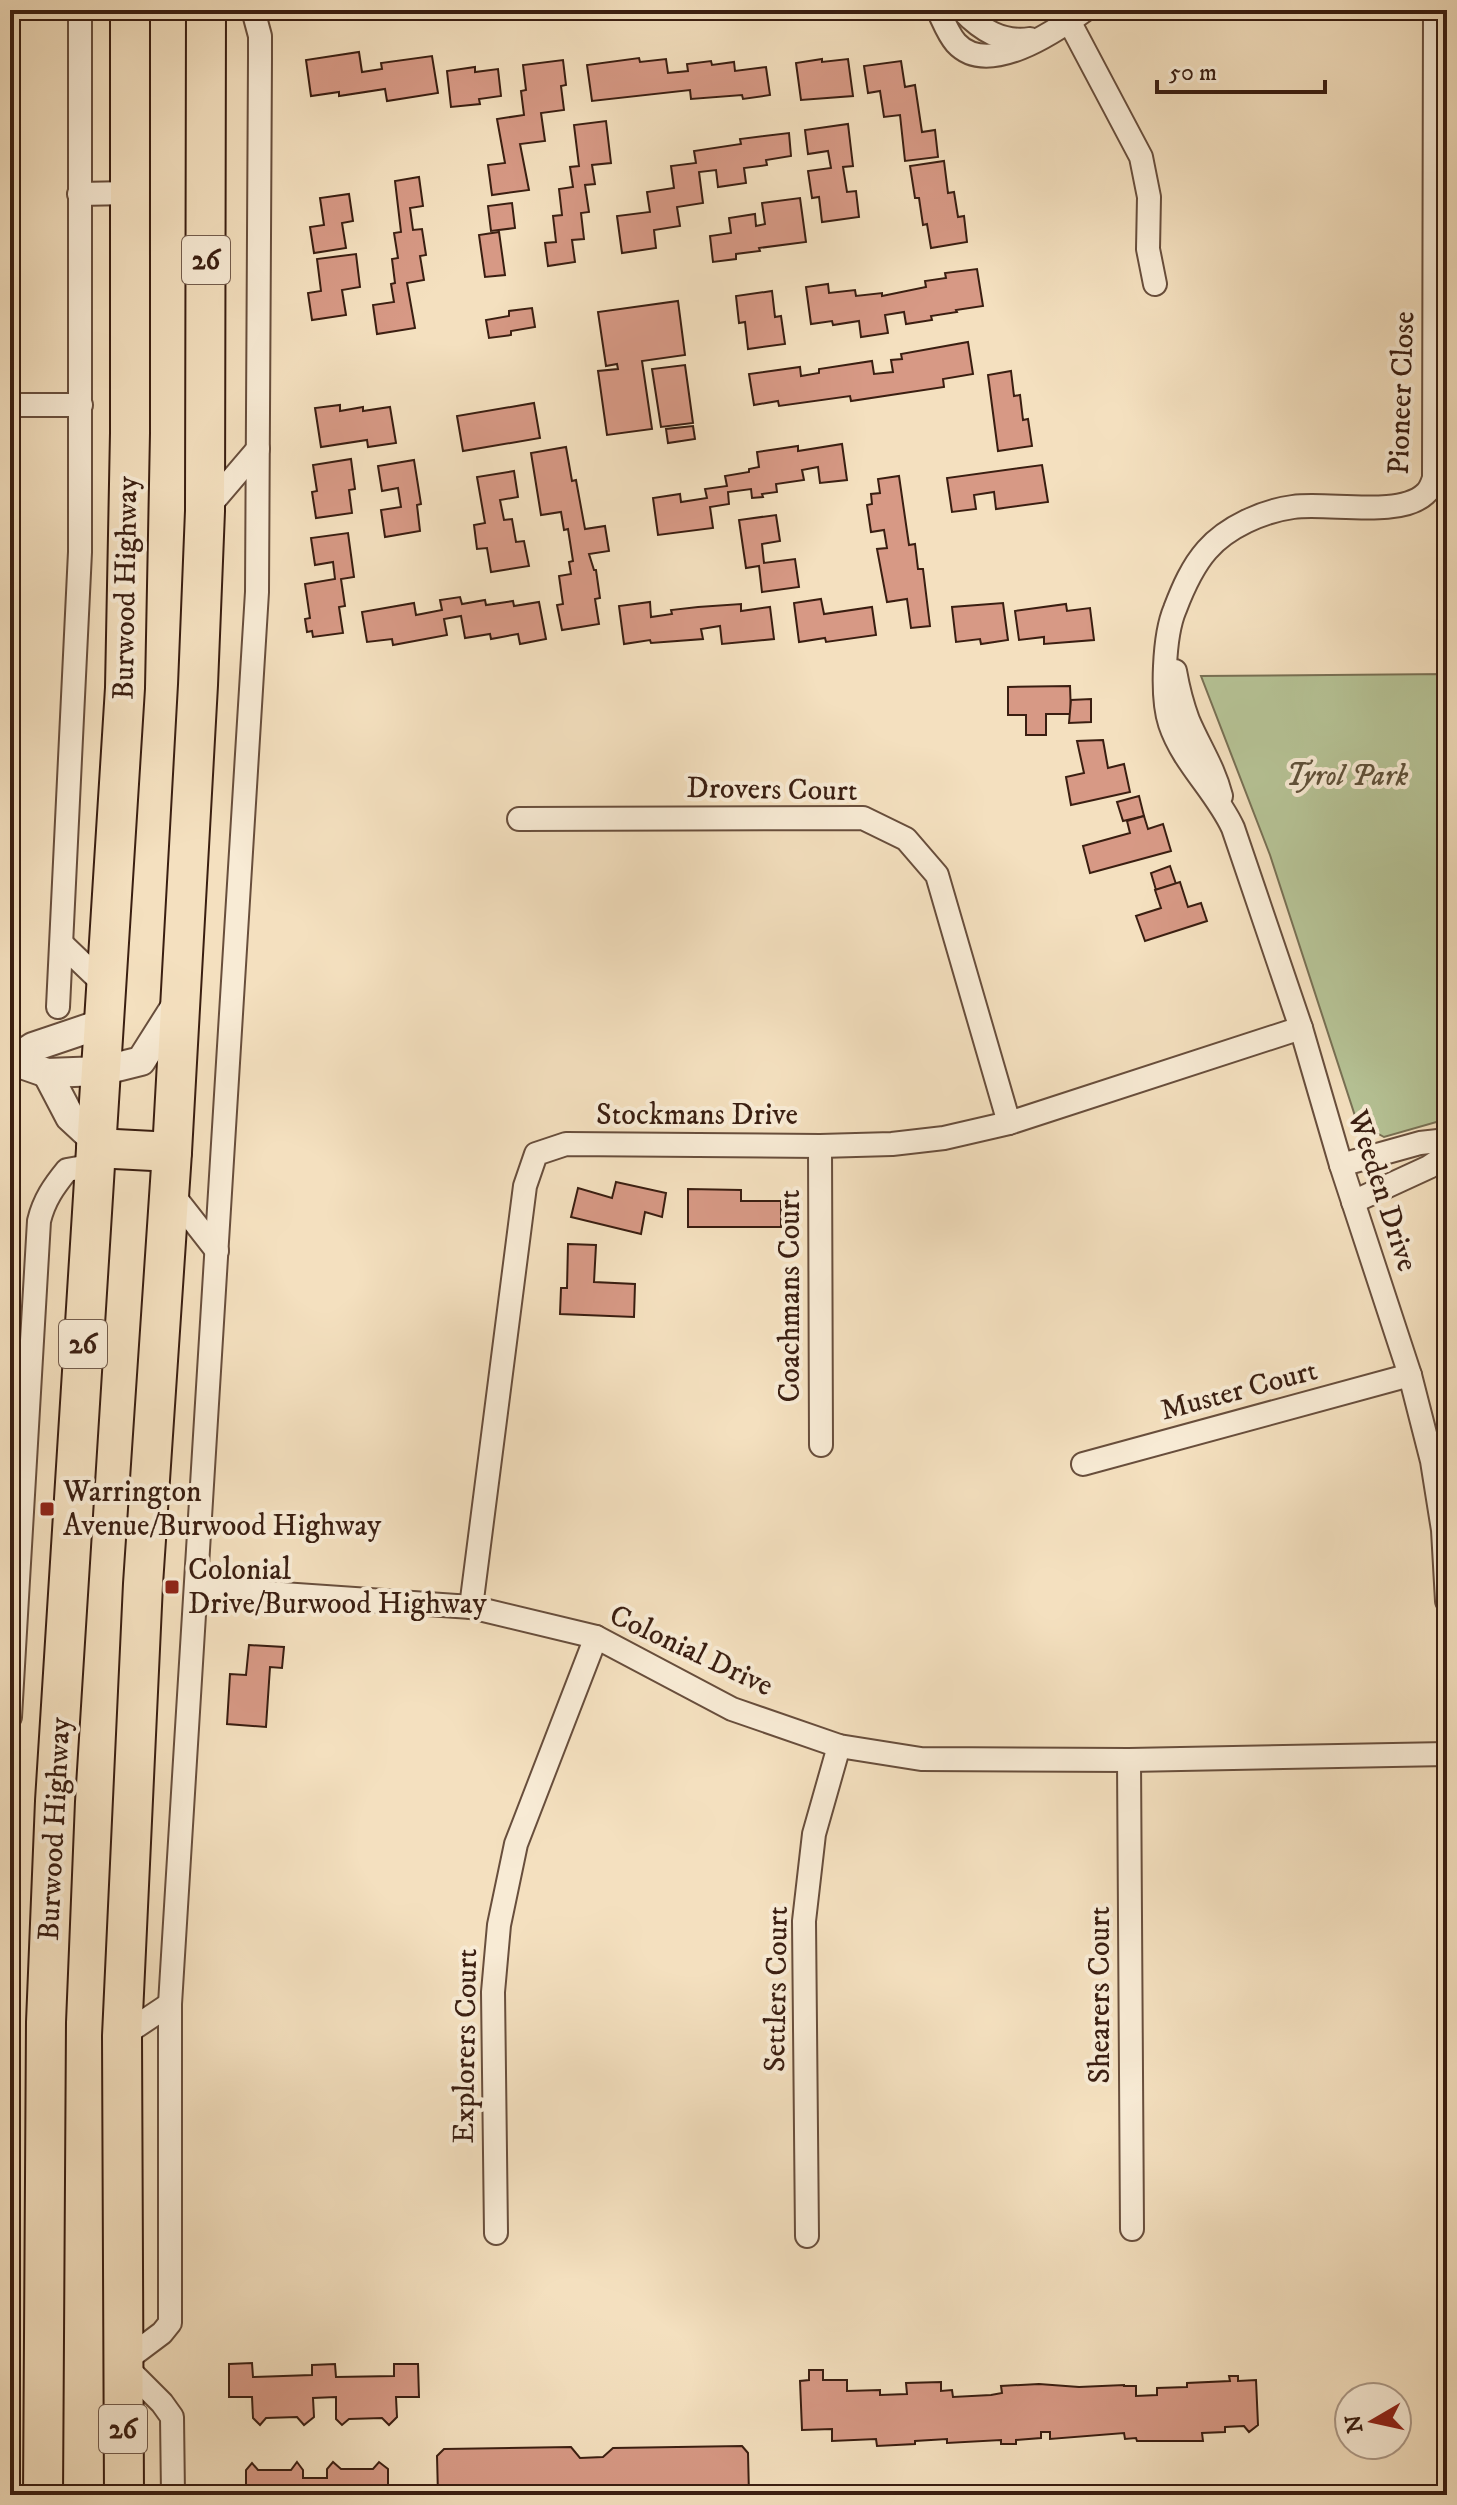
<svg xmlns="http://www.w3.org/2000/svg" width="1457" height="2505" viewBox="0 0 1457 2505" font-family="'IM FELL DW Pica',serif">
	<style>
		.green { fill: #b6c396; stroke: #787054; stroke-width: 2 }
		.building { fill: #d79985; stroke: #3a1e11; stroke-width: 2 }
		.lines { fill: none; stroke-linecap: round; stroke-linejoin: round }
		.minor-casing { stroke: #684e3c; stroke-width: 26 }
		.tertiary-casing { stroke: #684e3c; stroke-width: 32 }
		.trunk-casing { stroke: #3a1e11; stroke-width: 42 }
		.minor { stroke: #f8ebd5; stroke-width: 22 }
		.tertiary { stroke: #f8ebd5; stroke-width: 28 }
		.trunk { stroke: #f4e0bf; stroke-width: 38 }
		.poi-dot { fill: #8f2418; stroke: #f8ebd5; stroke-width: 3 }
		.labels { text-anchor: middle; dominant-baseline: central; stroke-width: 8; stroke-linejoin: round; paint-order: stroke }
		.shield { fill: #f8ebd5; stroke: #735c4c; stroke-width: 2 }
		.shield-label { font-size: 28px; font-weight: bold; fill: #3a1e11 }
		.street-label { font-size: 30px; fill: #3a1e11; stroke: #f8ebd5 }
		.park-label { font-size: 30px; font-style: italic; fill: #5f5039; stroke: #f8ebd5 }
		.poi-label { font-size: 30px; fill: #3a1e11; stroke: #f8ebd5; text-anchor: start }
	</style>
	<rect width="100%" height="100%" fill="#f4e0bf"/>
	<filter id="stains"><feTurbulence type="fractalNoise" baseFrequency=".0025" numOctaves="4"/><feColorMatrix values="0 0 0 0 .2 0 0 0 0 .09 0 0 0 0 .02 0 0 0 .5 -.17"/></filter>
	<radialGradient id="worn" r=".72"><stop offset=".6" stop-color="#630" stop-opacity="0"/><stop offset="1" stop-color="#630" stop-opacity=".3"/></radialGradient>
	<path class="green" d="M1447 674V1119L1384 1137 1357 1122 1270 855 1201 676Z"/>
	<g class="building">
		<path d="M359 52 362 72 382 69 381 63 432 56 438 93 387 101 385 89 339 96V92L311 96 306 60Z"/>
		<path d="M639 58 640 62 666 59 668 73 688 71 687 64 711 61 712 65 734 62 735 71 766 67 770 95 743 99 742 95 691 99 690 90 592 101 587 65Z"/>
		<path d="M822 59V62L848 59 853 96 801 100 796 63Z"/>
		<path d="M563 60 566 85 561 86 564 110 541 113 545 141 520 144 529 190 492 195 488 165 505 163 497 119 524 115 521 91 526 90 523 65Z"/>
		<path d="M901 61 905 87 915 85 922 132 935 130 938 157 905 161 900 115 884 117 880 91 868 93 864 66Z"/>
		<path d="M475 67V72L498 69 501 96 479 99 480 104 451 107 447 71Z"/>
		<path d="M606 121 611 163 592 165 595 184 585 185 589 212 581 213 584 239 572 240 575 262 548 266 545 243 556 242 553 216 562 215 559 189 573 187 570 167 579 166 574 125Z"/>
		<path d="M848 124 853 166 843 167 847 192 856 191 859 217 822 222 819 197 812 198 808 171 831 168 828 151 808 154 805 130Z"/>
		<path d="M789 133 791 156 766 160 767 165 744 168 746 183 718 187 716 170 699 172 703 203 677 207 680 226 654 230 656 248 622 253 617 216 650 212 647 192 674 188 671 166 696 163 694 151 741 144 740 139Z"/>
		<path d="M944 161 948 193 954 192 958 217 964 216 967 242 931 248 927 224 923 225 919 198H915L910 166Z"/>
		<path d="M419 177 423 206 410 208 413 230 422 229 426 255 420 256 424 280 407 283 415 328 377 334 373 305 394 302 391 284 395 283 392 259 398 258 394 233 401 232 395 181Z"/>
		<path d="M349 194 353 221 342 223 346 248 314 253 310 227 324 225 320 198Z"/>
		<path d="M800 198 806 242 759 248 760 251 736 254V259L713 262 710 236 731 233 729 218 755 214 756 226 765 224 762 203Z"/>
		<path d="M512 203 515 228 491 231 488 206Z"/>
		<path d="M499 232 505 275 485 277 479 235Z"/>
		<path d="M356 254 360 287 342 290 346 315 312 320 308 293 321 291 317 259Z"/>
		<path d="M977 269 983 306 956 310 957 312 931 316 932 320 906 324 904 312 885 315 888 333 861 337 859 321 833 325 832 321 811 324 806 287 828 284 829 293 855 290 856 296 882 293V296L926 287 925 281 946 278 945 273Z"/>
		<path d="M772 291 775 317 781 316 785 344 748 349 745 322 739 323 736 296Z"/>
		<path d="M678 301 685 355 642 361 652 429 607 435 598 371 618 369 617 364 606 366 598 312Z"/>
		<path d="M532 308 535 327 511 331V335L489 338 486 320 509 316V311Z"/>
		<path d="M968 342 973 374 943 379 944 387 851 401 850 396 779 406 778 401 754 405 749 374 800 367 801 376 819 373V369L872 361 874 374 893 372 891 360 902 359 901 354Z"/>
		<path d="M685 365 693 423 661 427 652 369Z"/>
		<path d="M1011 371 1014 396 1020 395 1023 420 1028 419 1032 446 998 451 988 375Z"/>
		<path d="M534 403 540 438 463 451 457 416Z"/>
		<path d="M340 405V411L363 407V411L390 407 396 443 368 447 367 440 321 447 315 408Z"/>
		<path d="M693 426 695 439 668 443 666 429Z"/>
		<path d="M842 444 847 480 820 483 818 467 802 470 804 480 776 484 777 492 762 494 763 497 752 498 751 489 728 492 729 504 710 507 713 528 658 535 653 498 680 494 681 502 707 498 705 489 727 486 725 476 749 472V469L759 467 757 452 798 446V451Z"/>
		<path d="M566 447 572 481 576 480 585 529 605 526 609 551 589 554 594 570H596L600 598 595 599 599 624 562 630 557 605 563 604 559 576 571 574 569 562 573 561 568 529 564 530 561 512 541 515 531 453Z"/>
		<path d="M351 459 355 489 349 490 352 513 316 518 312 492 317 491 313 465Z"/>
		<path d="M414 460 421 504 417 505 420 531 385 537 381 510 401 507 398 488 382 491 378 466Z"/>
		<path d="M1042 465 1048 502 996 509 994 492 974 495 976 509 952 512 947 478Z"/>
		<path d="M514 471 518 497 500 500 504 520 512 519 516 542 524 541 529 566 491 572 487 548 477 549 474 525 485 523 477 477Z"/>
		<path d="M899 476 909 545 915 544 918 569H923L930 626 911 628 907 599 887 602 877 549 887 548 884 530 871 532 867 505 872 504 871 494 880 493 878 479Z"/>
		<path d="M776 515 780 541 762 544 764 563 795 559 799 587 762 592 759 566 746 568 739 520Z"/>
		<path d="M348 533 354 577 341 579 345 606 339 607 343 633 313 637 312 631 307 632 305 619 310 618 305 584 335 579 333 562 315 565 311 538Z"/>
		<path d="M460 597 462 604 485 600 486 605 513 601 514 606 539 602 546 639 520 644 518 634 491 639 490 634 465 638 461 616 444 619 447 635 393 645 392 639 367 642 362 612 414 603 416 615 442 610 440 600Z"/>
		<path d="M821 599 824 614 872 607 876 635 826 642 825 638 799 642 794 603Z"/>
		<path d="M650 602 651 617 672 614 671 610 698 607 741 604V611L770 607 774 639 722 644 720 626 701 629 703 639 651 643 650 640 624 644 619 606Z"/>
		<path d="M1003 603 1008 640 981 644 980 639 956 642 952 607Z"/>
		<path d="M1066 604 1067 611 1090 608 1094 640 1044 644V637L1019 640 1015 611Z"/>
		<path d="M1070 686 1071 714H1046V735H1026V715H1008V687Z"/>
		<path d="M1091 699V722L1069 723 1071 700Z"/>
		<path d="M1103 740 1108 768 1124 764 1130 792 1071 805 1066 777 1084 773 1077 741Z"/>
		<path d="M1139 796 1144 816 1123 821 1117 802Z"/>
		<path d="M1144 816 1148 829 1163 824 1171 851 1090 873 1083 846 1130 833 1127 821Z"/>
		<path d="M1170 866 1176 884 1156 890 1151 873Z"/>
		<path d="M1180 882 1188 907 1201 903 1207 921 1145 941 1136 916 1161 908 1155 890Z"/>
		<path d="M616 1182 666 1193 662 1217 645 1212 641 1234 571 1217 578 1188 612 1198Z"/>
		<path d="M688 1189 741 1190V1201H781V1227H688Z"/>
		<path d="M568 1244 596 1245 594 1282 635 1284 634 1317 560 1314 561 1288H567Z"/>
		<path d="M249 1645 284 1647 282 1668 270 1667 266 1727 227 1724 230 1674 246 1675Z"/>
		<path d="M252 2363 253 2377 312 2375V2365L335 2364 336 2377 394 2376V2364H418L419 2397H396L397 2417 389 2425 382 2418 349 2419 342 2425 336 2419V2397L313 2398 314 2417 304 2425 297 2417 266 2418 260 2425 253 2418 252 2397H229V2364Z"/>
		<path d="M809 2370H823V2380H847V2391L880 2390V2395L907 2394 906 2383 941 2382V2391L952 2390 953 2397 991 2395 1002 2393 1001 2386 1039 2384 1079 2387 1124 2385V2386H1136V2396L1157 2395V2388L1187 2387V2383L1230 2381 1229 2376H1238V2381L1256 2380 1258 2425 1249 2432 1244 2426 1225 2427V2432L1202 2433 1203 2441H1137L1136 2438 1125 2439 1124 2433 1050 2439V2432H1041V2438L1016 2440V2444H1001V2440L947 2443V2439L915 2441V2444L877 2446 876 2439 832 2441V2429L802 2430 800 2381 809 2380Z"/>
		<path d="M742 2446 748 2453 749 2495H438L437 2456 444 2449 571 2447 580 2458 603 2457 613 2448Z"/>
		<path d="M297 2462 303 2470V2478H327V2469L333 2462 341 2469H373L379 2462 388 2469V2495H246V2470L252 2463 258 2470H291Z"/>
	</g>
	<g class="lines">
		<g class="minor-casing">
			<g id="minor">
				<path d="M938 10C943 20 948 34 956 43 988 78 1056 31 1085 10"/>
				<path d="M962 10C981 30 1002 43 1030 39"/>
				<path d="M1435 10 1434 478C1432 484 1430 490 1425 494 1399 518 1328 502 1293 507 1263 511 1227 527 1207 550 1192 567 1183 588 1175 609 1164 635 1161 697 1170 724 1183 763 1216 791 1233 828L1301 1028 1341 1165 1410 1375 1432 1461 1443 1530 1447 1601"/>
				<path d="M1069 21 1141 157 1149 197 1148 249 1155 284"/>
				<path d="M79 194 130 193"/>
				<path d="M10 405H81"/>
				<path d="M205 511 258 449"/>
				<path d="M1175 671C1178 688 1182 704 1188 720 1199 746 1214 768 1221 796"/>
				<path d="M519 819 863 818 906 839 937 875 1009 1123"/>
				<path d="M62 944 107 987"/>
				<path d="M58 1007 80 552V10"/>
				<path d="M820 1146 821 1445"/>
				<path d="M1341 1165 1420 1143 1447 1140"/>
				<path d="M170 1191 217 1251"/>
				<path d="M1353 1202 1429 1167 1447 1155"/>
				<path d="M1083 1464 1410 1375"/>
				<path d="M196 1588 471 1607 596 1637 732 1709 839 1746 921 1759 1129 1760 1447 1754"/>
				<path d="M471 1607 525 1186 536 1154 566 1144 820 1146 892 1144 944 1138 1009 1123 1301 1028"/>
				<path d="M10 1717 39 1221C44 1200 54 1186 67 1170L95 1165"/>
				<path d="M1129 1760 1132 2229"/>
				<path d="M122 2036 170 2004"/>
				<path d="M496 2233 493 1992 499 1925 516 1844 596 1637"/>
				<path d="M807 2236 804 1921 814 1834 839 1746"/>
				<path d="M173 2495 172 2417 162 2403 122 2363 162 2333 170 2323V2004L257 592 260 58V36L253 10"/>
			</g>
		</g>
		<g class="tertiary-casing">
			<g id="tertiary">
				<path d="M10 1060 47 1073 101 1071 141 1061 179 1001"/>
				<path d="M13 1060 33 1047 104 1023"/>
				<path d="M47 1073 70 1117 97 1142"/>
			</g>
		</g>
		<g class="trunk-casing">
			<g id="trunk">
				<path d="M96 1148 172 1152"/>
				<path d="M43 2495 46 2022 55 1801 125 688 130 433V10"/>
				<path d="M124 2495 122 2036 143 1584 172 1152 198 685 205 511 206 10"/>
			</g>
		</g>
		<use href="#minor" class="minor"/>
		<use href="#tertiary" class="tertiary"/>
		<use href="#trunk" class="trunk"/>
	</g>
	<g class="poi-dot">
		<rect x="39" y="1501" width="16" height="16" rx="4"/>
		<rect x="164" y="1579" width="16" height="16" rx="4"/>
	</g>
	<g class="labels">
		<g class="shield">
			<rect x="182" y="236" width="48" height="48" rx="6"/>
			<rect x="59" y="1320" width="48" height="48" rx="6"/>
			<rect x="99" y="2405" width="48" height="48" rx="6"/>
		</g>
		<g class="shield-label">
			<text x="206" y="260">26</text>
			<text x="83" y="1344">26</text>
			<text x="123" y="2429">26</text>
		</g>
		<g class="street-label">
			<text transform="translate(1402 393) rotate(-88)">Pioneer Close</text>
			<text transform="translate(126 588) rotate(-89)">Burwood Highway</text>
			<text transform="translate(772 790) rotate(1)">Drovers Court</text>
			<text x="697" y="1115">Stockmans Drive</text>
			<text transform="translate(1382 1191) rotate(72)">Weeden Drive</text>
			<text transform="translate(790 1296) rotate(-90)">Coachmans Court</text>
			<text transform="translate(1239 1391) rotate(-15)">Muster Court</text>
			<text transform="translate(691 1651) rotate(25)">Colonial Drive</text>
			<text transform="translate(55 1829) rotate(-87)">Burwood Highway</text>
			<text transform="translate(777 1989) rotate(-89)">Settlers Court</text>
			<text transform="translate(1100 1995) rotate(-90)">Shearers Court</text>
			<text transform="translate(466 2046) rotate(-89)">Explorers Court</text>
		</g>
		<g class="park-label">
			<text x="1347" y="776">Tyrol Park</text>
		</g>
		<g class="poi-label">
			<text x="63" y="1492">Warrington<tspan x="63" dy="34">Avenue/Burwood Highway</tspan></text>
			<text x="188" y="1570">Colonial<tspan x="188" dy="34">Drive/Burwood Highway</tspan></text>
		</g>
	</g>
	<rect width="1457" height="2505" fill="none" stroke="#f4e0bf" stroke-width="40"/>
	<rect x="12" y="12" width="1433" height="2481" fill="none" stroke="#3a1e11" stroke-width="4"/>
	<rect x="20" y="20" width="1417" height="2465" fill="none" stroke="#3a1e11" stroke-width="2"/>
	<g transform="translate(1373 2421) rotate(261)"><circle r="38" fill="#f8ebd5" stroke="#ac9987" stroke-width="2"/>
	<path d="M0-6L14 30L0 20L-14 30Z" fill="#8f2418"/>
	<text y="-12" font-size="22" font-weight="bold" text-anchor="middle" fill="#3a1e11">N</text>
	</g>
	<path d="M1157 80v12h168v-12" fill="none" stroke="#3a1e11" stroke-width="4"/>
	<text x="1169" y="80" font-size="24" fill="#3a1e11" stroke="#f8ebd5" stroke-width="6" paint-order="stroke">50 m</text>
	<rect width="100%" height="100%" filter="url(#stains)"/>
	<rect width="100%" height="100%" fill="url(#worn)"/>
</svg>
